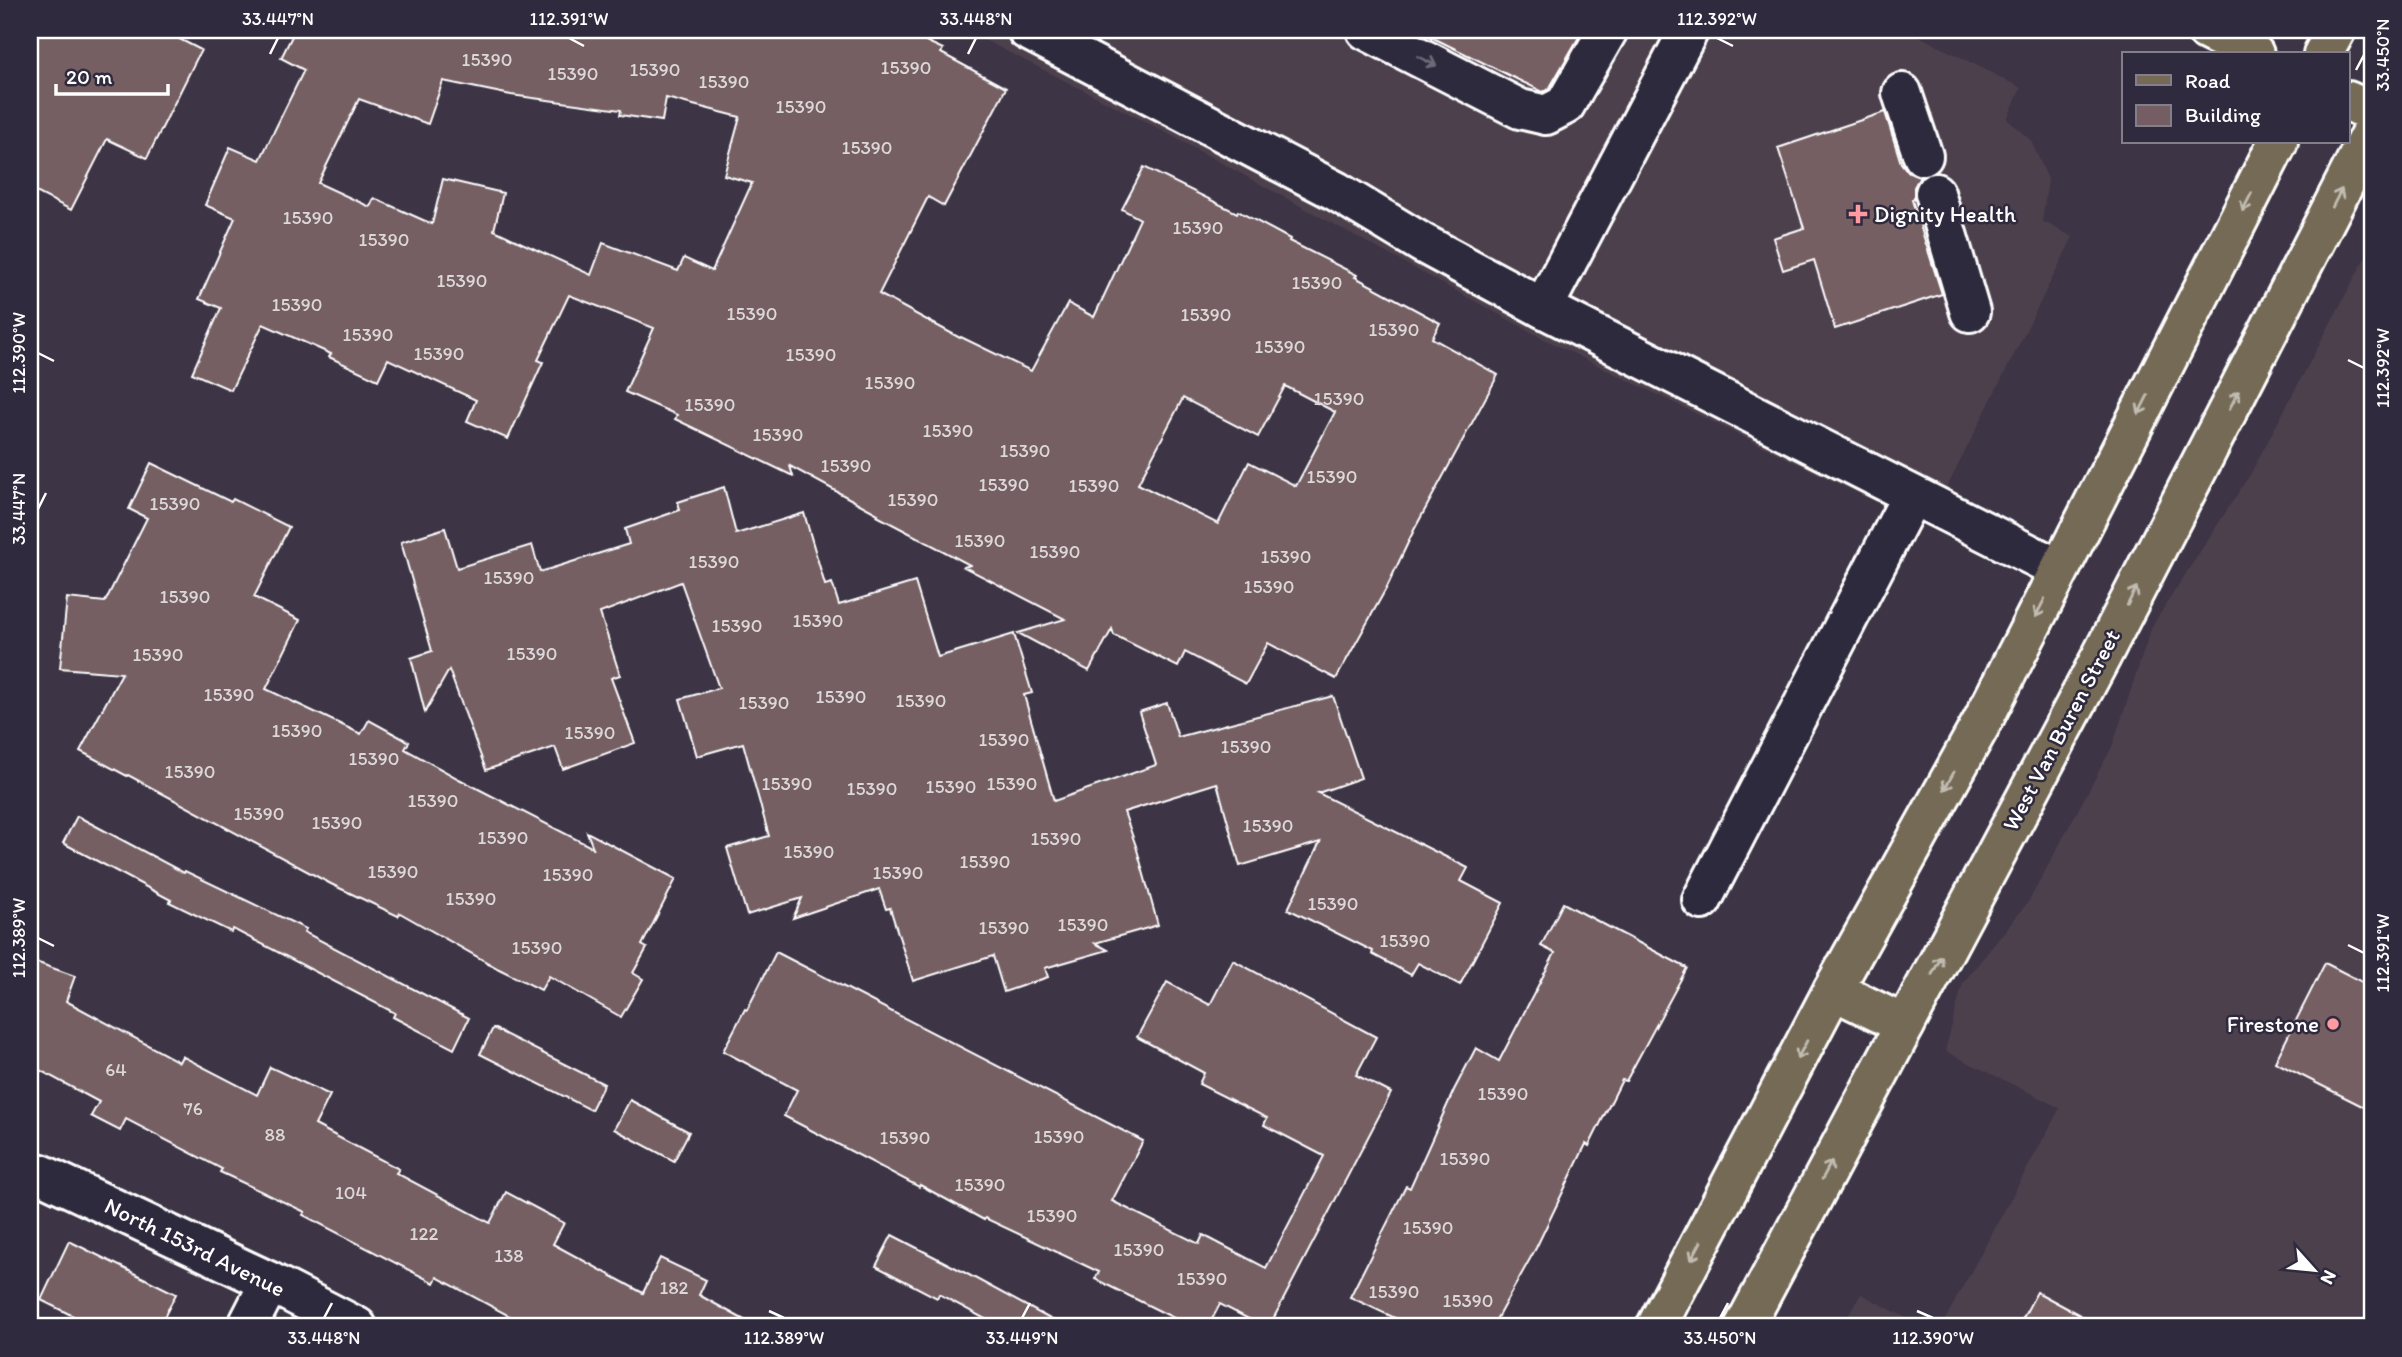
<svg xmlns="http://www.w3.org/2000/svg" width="2402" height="1357" viewBox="0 0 2402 1357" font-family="Itim,sans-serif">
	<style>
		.built { fill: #4e414e }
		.building { fill: #755e63; stroke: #fff; stroke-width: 2; fill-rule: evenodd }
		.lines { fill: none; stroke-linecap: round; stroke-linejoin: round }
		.minor-casing { stroke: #fff; stroke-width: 44 }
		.major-casing { stroke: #fff; stroke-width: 44 }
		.minor { stroke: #2f2a3d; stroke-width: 38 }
		.major { stroke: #756a55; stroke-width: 38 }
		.oneway { stroke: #6d6a77 }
		.oneway2 { stroke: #c1bcb2 }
		.ticks { fill: none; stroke: #fff; stroke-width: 2.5 }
		.poi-dot { fill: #ff9aa2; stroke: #2f2a3d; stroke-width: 2.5 }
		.labels { text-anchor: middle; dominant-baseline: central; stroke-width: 5; stroke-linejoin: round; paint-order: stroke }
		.number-label { font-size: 19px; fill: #dcd7d8 }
		.poi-label { font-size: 23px; fill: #fff; stroke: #2f2a3d; text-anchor: start }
		.street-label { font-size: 23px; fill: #fff; stroke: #2f2a3d }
		.neatline { fill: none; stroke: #fff; stroke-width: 2.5 }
		.ticks-label { font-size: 18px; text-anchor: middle; fill: #fff }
	</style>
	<rect width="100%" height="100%" fill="#3d3445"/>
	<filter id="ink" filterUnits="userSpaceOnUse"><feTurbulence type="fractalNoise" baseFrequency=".0143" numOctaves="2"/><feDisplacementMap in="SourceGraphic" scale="14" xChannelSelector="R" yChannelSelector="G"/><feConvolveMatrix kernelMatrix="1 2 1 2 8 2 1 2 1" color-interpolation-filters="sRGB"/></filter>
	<g filter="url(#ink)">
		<g class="built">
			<path d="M965 30H1907L2021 88 2007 119 2031 141 2048 179 2042 221 2073 237 1927 527 1544 339 1150 124Z"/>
			<path d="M2372 245V1327H1941L2060 1108 1945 1051 1963 983 2029 901 2112 747 2152 626 2251 473Z"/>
			<path d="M1861 1294 1924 1327H1842Z"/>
		</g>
		<g class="building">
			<path d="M30 30H162L201 50 147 158 107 139 71 210 30 189Z"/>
			<path d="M295 30H902L943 49 941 53 1006 88 944 206 928 197 879 294 960 338 961 337 1031 371 1068 303 1094 317 1140 219 1122 209 1144 167 1237 213 1238 211 1290 239 1289 241 1357 275 1355 277 1440 323 1432 338 1498 375 1414 530 1387 587 1336 679 1268 643 1246 684 1185 652 1178 667 1114 635 1112 629 1089 671 1018 633 1065 619 964 567 970 565 877 516 878 514 790 466 793 476 675 419 677 415 625 392 654 328 569 295 538 360 543 362 508 439 467 421 476 400 388 359 378 380 329 357 331 354 263 324 231 390 192 373 221 308 199 299 235 218 205 205 230 147 260 160 304 70 281 58ZM443 81 511 95 621 110 620 115 662 121 666 98 740 117 724 175 752 183 712 271 684 258 678 271 603 243 591 275 494 230 503 193 443 179 432 224 374 198 370 207 318 183 359 99 428 124ZM1285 386 1335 412 1296 486 1249 462 1218 524 1138 484 1183 398 1258 437Z"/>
			<path d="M1417 30H1583L1549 89 1543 92Z"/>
			<path d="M1885 112 1901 163 1909 173 1920 177 1914 187V199L1912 200 1942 294 1835 329 1814 260 1783 270 1773 238 1804 228 1778 148Z"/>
			<path d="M151 463 231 502 233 499 289 527 254 597 300 620 266 689 361 734 369 720 409 742 405 749 459 779 593 848 587 832 676 879 642 945 647 948 633 973 643 979 621 1017 549 976 541 990 499 969 400 913 398 916 331 884 128 775 127 776 80 751 122 673 60 668 67 598 105 602 147 518 129 509Z"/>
			<path d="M724 487 736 534 804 513 825 585 832 583 839 605 915 582 938 657 1014 634 1032 693 1024 695 1054 801 1156 765 1139 712 1167 703 1178 737 1333 696 1361 778 1318 793 1468 868 1461 881 1503 903 1460 985 1418 963 1411 975 1372 954 1373 951 1288 909 1320 842 1240 866 1217 783 1124 812 1136 846 1158 925 1095 943 1108 950 1045 968 1048 977 1004 992 993 956 913 981 890 908 886 909 879 889 793 918 802 898 747 915 727 848 769 836 743 743 697 756 680 699 719 688 681 582 600 613 620 675 611 678 635 743 563 769 555 747 486 770 449 670 425 712 411 658 432 651 401 542 445 528 457 568 532 545 540 572 629 544 625 529 680 510 678 502Z"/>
			<path d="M77 816 184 873 185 871 306 929 304 932 469 1018 454 1049 393 1017 395 1013 233 929 231 932 169 902 171 900 63 843Z"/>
			<path d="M1563 903 1687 968 1626 1081 1622 1080 1589 1146 1586 1144 1536 1248 1492 1327H1414L1350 1297 1406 1186 1410 1188 1454 1090 1476 1048 1499 1061 1555 953 1541 946Z"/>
			<path d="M776 952 1143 1141 1112 1201 1199 1244 1203 1235 1266 1268 1324 1156 1264 1125 1267 1118 1199 1084 1204 1073 1137 1037 1167 982 1210 1005 1233 960 1376 1037 1356 1075 1391 1093 1269 1327H1264L1220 1304 1208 1327H1192L1095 1279 1099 1272 985 1218 984 1220 920 1185 919 1187 784 1116 797 1090 723 1051 745 1009 747 1010Z"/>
			<path d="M30 960 75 976 66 1001 179 1062 182 1056 257 1095 270 1067 330 1095 315 1125 399 1169 396 1173 490 1223 506 1192 564 1223 553 1244 643 1293 660 1258 706 1280 699 1295 757 1327H530L437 1277 434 1283 303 1215 305 1212 220 1172 222 1169 126 1119 120 1131 91 1116 99 1102 30 1065Z"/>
			<path d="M2325 963 2372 987V1111L2275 1062Z"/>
			<path d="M493 1028 604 1084 591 1110 480 1054Z"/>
			<path d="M630 1100 689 1132 674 1161 614 1129Z"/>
			<path d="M892 1235 958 1269 1065 1327H1000L939 1294 937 1298 876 1266Z"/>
			<path d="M69 1241 176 1294 159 1327H95L41 1300Z"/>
			<path d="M2037 1292 2102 1327H2018Z"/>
		</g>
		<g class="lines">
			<g class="minor-casing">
				<g id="minor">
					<path d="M1027 30 1336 191 1422 243 1543 308 2059 569"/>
					<path d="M1366 30 1520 109 1546 115 1565 105 1608 30"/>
					<path d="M1902 93 1923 156"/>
					<path d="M1935 193 1970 312"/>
					<path d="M1543 308 1689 30"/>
					<path d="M1702 900 1912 495"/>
					<path d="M30 1171 41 1174 270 1282 357 1327"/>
					<path d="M247 1327 270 1282"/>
				</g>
			</g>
			<g class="major-casing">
				<g id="major">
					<path d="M2206 30 2254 54"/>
					<path d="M2323 54 2336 30"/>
					<path d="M2348 101 2372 112"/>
					<path d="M1833 990 1905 1025"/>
					<path d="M1656 1327 1833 990 1982 722 2278 142"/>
					<path d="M1744 1327 2101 657 2372 130"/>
				</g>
			</g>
			<use href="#minor" class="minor"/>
			<use href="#major" class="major"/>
		</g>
		<defs><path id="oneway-shaft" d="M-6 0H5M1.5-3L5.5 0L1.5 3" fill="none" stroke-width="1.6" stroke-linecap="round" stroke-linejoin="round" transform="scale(1.75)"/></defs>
		<use class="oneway" href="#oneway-shaft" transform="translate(1427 61) rotate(27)"/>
		<g class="oneway2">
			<use href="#oneway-shaft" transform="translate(2337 198) rotate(-63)"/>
			<use href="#oneway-shaft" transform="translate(2247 202) rotate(117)"/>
			<use href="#oneway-shaft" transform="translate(2234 400) rotate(-63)"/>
			<use href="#oneway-shaft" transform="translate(2143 405) rotate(117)"/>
			<use href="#oneway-shaft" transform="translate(2132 596) rotate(-63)"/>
			<use href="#oneway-shaft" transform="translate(2040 608) rotate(117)"/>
			<use href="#oneway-shaft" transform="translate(1949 781) rotate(119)"/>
			<use href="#oneway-shaft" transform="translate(1937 965) rotate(-62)"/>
			<use href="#oneway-shaft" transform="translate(1802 1050) rotate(118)"/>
			<use href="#oneway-shaft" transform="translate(1827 1170) rotate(-62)"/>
			<use href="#oneway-shaft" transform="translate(1696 1251) rotate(118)"/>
		</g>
	</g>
	<path class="ticks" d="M569 38 584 46M1717 38 1733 46M270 54 278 38M968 54 976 38M2356 70 2364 55M38 353 54 361M2348 360 2364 368M38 509 46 493M38 938 54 946M2348 945 2364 953M769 1311 784 1318M1917 1311 1933 1318M324 1318 332 1303M1022 1318 1030 1303M1720 1318 1728 1303"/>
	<g class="poi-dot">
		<path d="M1854.5 203.5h7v7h7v7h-7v7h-7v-7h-7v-7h7z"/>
		<circle cx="2333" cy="1024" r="7"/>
	</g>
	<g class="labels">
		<g class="number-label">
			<text x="487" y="59">15390</text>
			<text x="906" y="67">15390</text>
			<text x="655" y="69">15390</text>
			<text x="573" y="73">15390</text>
			<text x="724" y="81">15390</text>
			<text x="801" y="106">15390</text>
			<text x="867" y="147">15390</text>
			<text x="308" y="217">15390</text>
			<text x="1198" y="227">15390</text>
			<text x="384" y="239">15390</text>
			<text x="462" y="280">15390</text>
			<text x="1317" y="282">15390</text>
			<text x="297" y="304">15390</text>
			<text x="752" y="313">15390</text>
			<text x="1206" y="314">15390</text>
			<text x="1394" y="329">15390</text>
			<text x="368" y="334">15390</text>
			<text x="1280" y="346">15390</text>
			<text x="439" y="353">15390</text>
			<text x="811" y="354">15390</text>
			<text x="890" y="382">15390</text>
			<text x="1339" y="398">15390</text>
			<text x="710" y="404">15390</text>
			<text x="948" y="430">15390</text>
			<text x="778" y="434">15390</text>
			<text x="1025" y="450">15390</text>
			<text x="846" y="465">15390</text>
			<text x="1332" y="476">15390</text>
			<text x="1004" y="484">15390</text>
			<text x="1094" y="485">15390</text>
			<text x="913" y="499">15390</text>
			<text x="175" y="503">15390</text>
			<text x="980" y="540">15390</text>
			<text x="1055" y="551">15390</text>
			<text x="1286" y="556">15390</text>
			<text x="714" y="561">15390</text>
			<text x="509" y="577">15390</text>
			<text x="1269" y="586">15390</text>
			<text x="185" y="596">15390</text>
			<text x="818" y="620">15390</text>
			<text x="737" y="625">15390</text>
			<text x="532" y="653">15390</text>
			<text x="158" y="654">15390</text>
			<text x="229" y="694">15390</text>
			<text x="841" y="696">15390</text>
			<text x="921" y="700">15390</text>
			<text x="764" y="702">15390</text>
			<text x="297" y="730">15390</text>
			<text x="590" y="732">15390</text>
			<text x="1004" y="739">15390</text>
			<text x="1246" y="746">15390</text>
			<text x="374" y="758">15390</text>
			<text x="190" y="771">15390</text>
			<text x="787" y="783">15390</text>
			<text x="1012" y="783">15390</text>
			<text x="951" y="786">15390</text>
			<text x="872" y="788">15390</text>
			<text x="433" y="800">15390</text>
			<text x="259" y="813">15390</text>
			<text x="337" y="822">15390</text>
			<text x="1268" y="825">15390</text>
			<text x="503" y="837">15390</text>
			<text x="1056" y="838">15390</text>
			<text x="809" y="851">15390</text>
			<text x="985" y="861">15390</text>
			<text x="393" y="871">15390</text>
			<text x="898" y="872">15390</text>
			<text x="568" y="874">15390</text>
			<text x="471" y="898">15390</text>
			<text x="1333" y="903">15390</text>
			<text x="1083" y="924">15390</text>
			<text x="1004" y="927">15390</text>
			<text x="1405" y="940">15390</text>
			<text x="537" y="947">15390</text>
			<text x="116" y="1069">64</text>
			<text x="1503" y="1093">15390</text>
			<text x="193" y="1108">76</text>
			<text x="275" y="1134">88</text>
			<text x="1059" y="1136">15390</text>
			<text x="905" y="1137">15390</text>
			<text x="1465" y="1158">15390</text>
			<text x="980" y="1184">15390</text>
			<text x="351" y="1192">104</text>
			<text x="1052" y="1215">15390</text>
			<text x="1428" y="1227">15390</text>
			<text x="424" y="1233">122</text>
			<text x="1139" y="1249">15390</text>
			<text x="509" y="1255">138</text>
			<text x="1202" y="1278">15390</text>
			<text x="674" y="1287">182</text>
			<text x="1394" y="1291">15390</text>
			<text x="1468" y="1300">15390</text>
		</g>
		<g class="poi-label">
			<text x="1874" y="214">Dignity Health</text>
			<text x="2319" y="1024" text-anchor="end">Firestone</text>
		</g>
		<g class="street-label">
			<text transform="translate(2061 730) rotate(-62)">West Van Buren Street</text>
			<text transform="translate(195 1247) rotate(26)">North 153rd Avenue</text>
		</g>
	</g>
	<rect width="2402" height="1357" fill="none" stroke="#2f2a3d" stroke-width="77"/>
	<rect x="2122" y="52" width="228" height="91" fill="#2f2a3d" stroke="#827f8b" stroke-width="2"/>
	<rect x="2136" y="75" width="35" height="10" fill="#756a55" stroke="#827f8b" stroke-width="2"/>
	<text x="2185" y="88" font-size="21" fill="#ffffff">Road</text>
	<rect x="2136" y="105" width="35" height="21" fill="#755e63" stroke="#827f8b" stroke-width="2"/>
	<text x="2185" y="122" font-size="21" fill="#ffffff">Building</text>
	<g transform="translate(2314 1270) rotate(117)" stroke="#2f2a3d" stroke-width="5" paint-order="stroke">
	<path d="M0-5L12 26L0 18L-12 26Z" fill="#ffffff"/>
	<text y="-10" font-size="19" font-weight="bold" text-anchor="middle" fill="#ffffff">N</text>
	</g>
	<path d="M56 84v10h112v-10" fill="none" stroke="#ffffff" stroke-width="3.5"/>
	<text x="66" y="84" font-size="21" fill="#ffffff" stroke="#2f2a3d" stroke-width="5" paint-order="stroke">20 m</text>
	<rect x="38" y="38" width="2326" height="1280" class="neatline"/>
	<g class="ticks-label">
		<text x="278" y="25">33.447°N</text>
		<text x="569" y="25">112.391°W</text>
		<text x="976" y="25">33.448°N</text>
		<text x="1717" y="25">112.392°W</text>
		<text transform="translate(2383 55) rotate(-90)" y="6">33.450°N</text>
		<text transform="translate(19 353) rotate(-90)" y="6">112.390°W</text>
		<text transform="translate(2383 368) rotate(-90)" y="6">112.392°W</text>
		<text transform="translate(19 509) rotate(-90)" y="6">33.447°N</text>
		<text transform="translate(19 938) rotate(-90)" y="6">112.389°W</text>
		<text transform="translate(2383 953) rotate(-90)" y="6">112.391°W</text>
		<text x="324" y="1344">33.448°N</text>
		<text x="784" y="1344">112.389°W</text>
		<text x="1022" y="1344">33.449°N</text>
		<text x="1720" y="1344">33.450°N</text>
		<text x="1933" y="1344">112.390°W</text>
	</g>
</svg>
